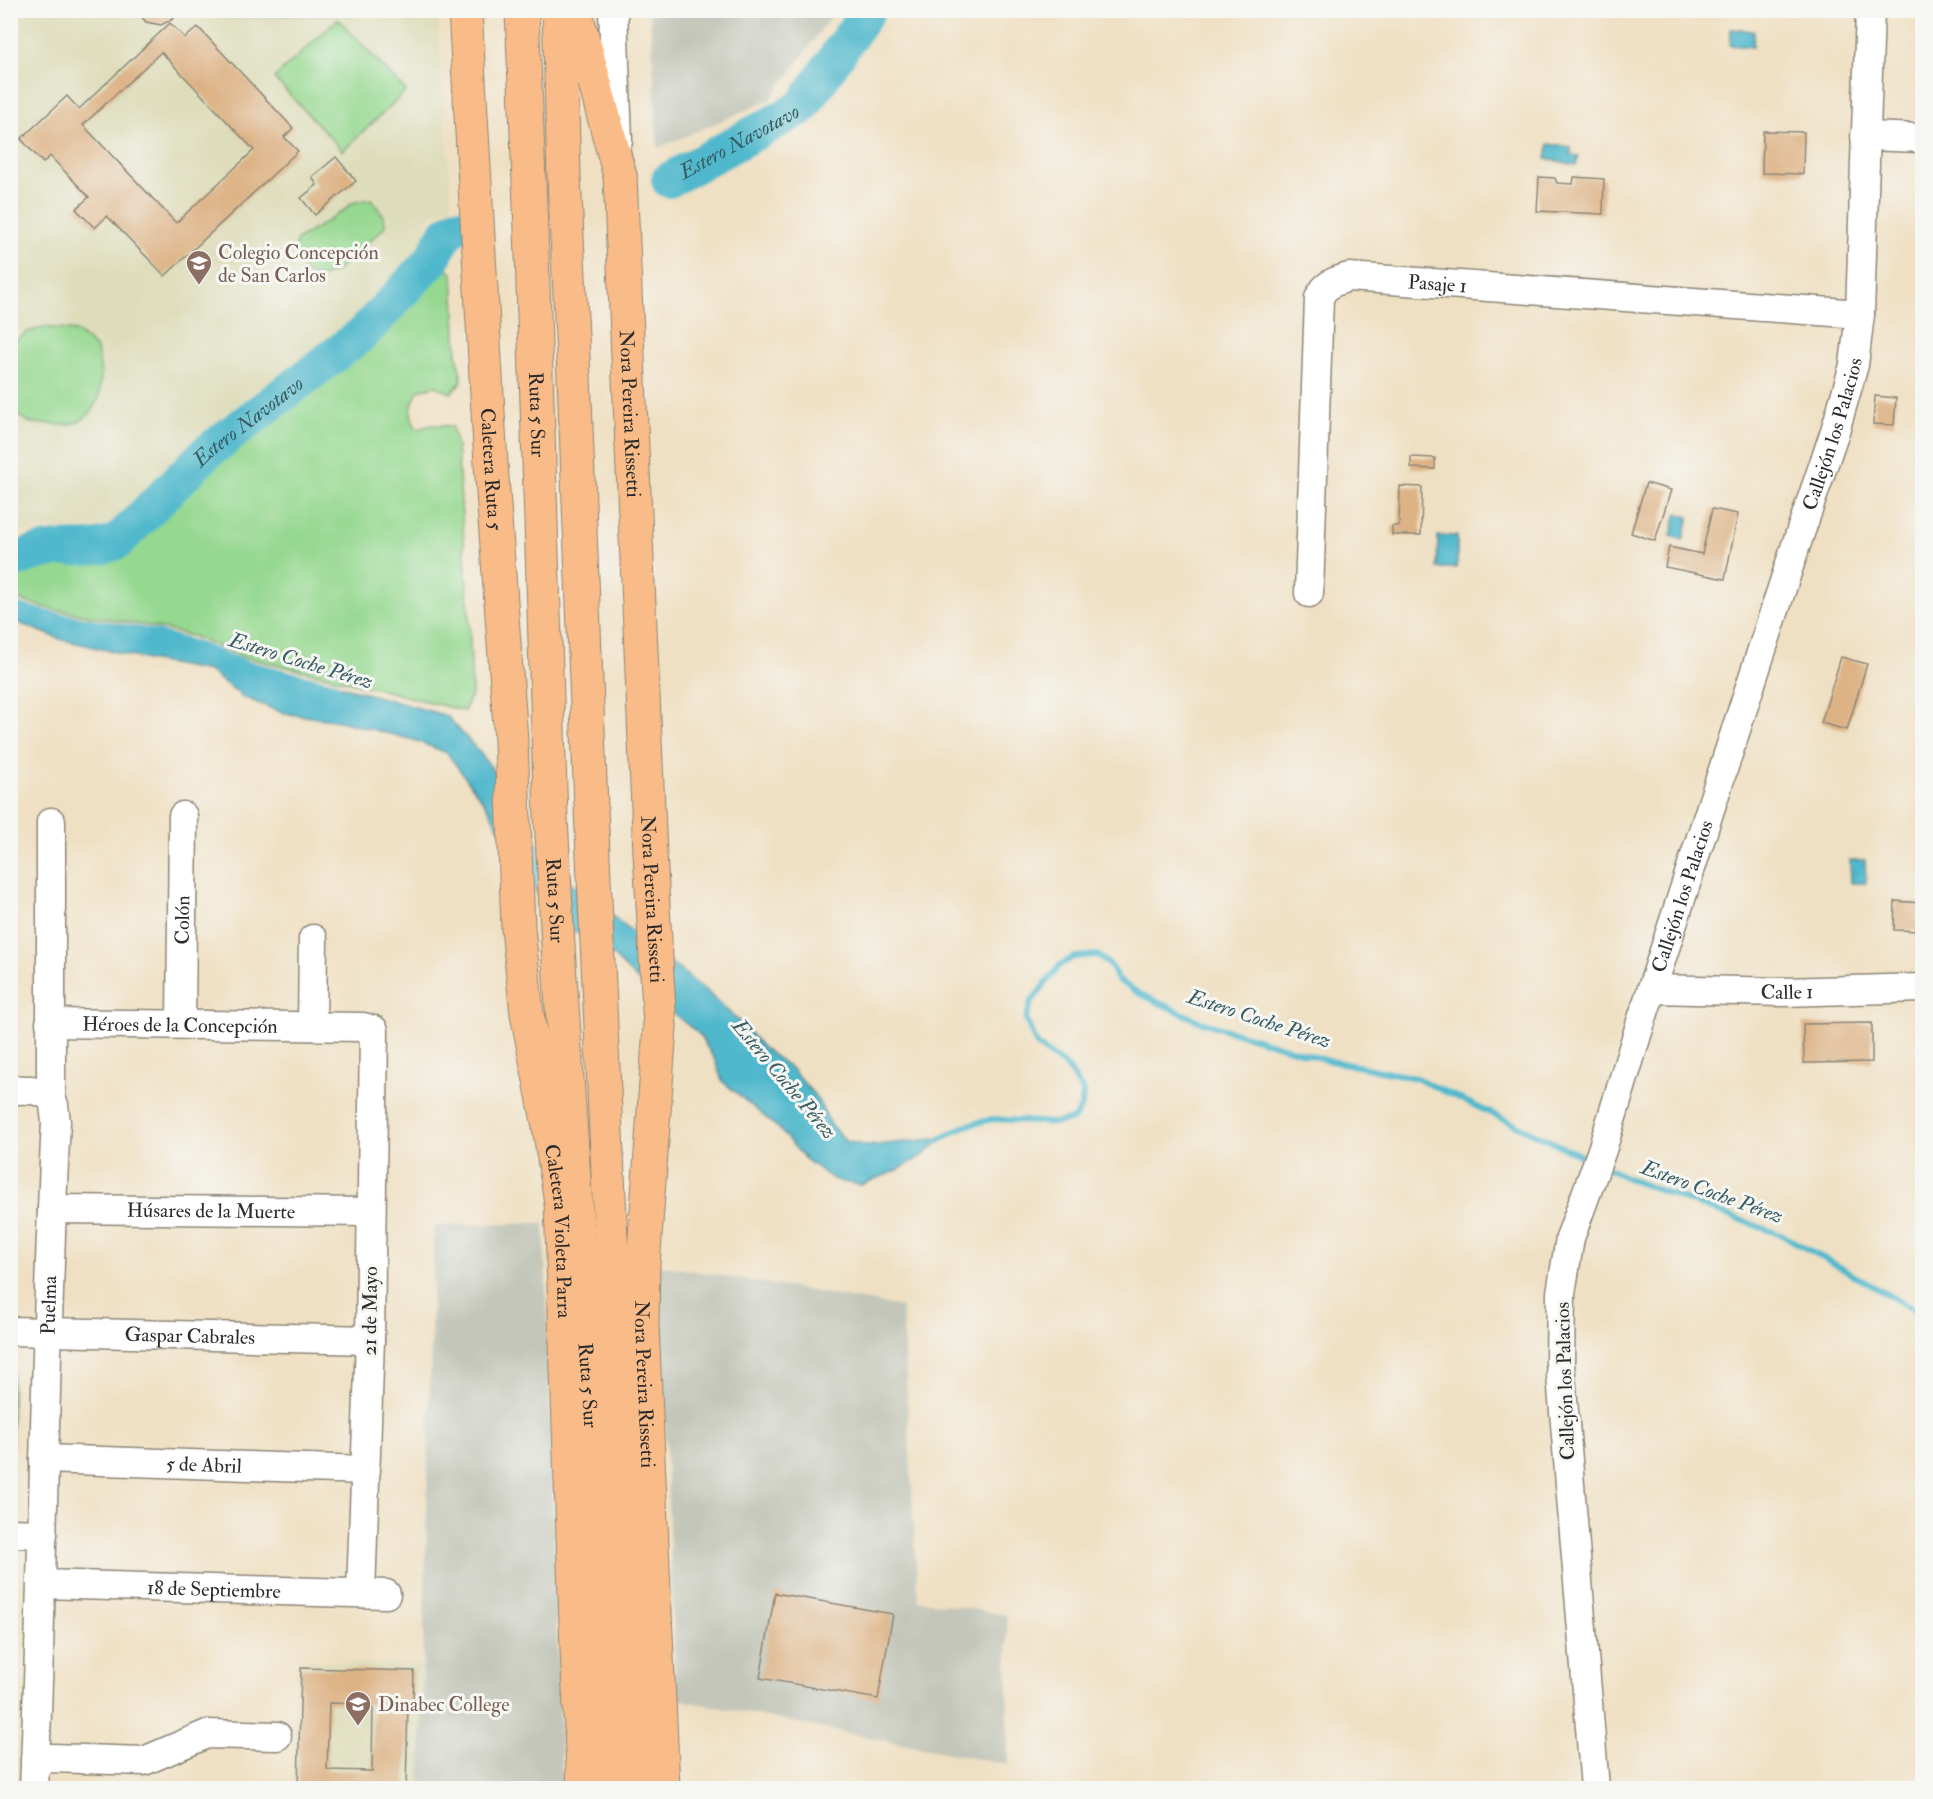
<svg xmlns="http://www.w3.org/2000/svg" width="1933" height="1799" viewBox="0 0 1933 1799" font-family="'IM FELL Double Pica',serif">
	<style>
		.built { fill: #deddbb }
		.industrial { fill: #c3c6b9 }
		.green { fill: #95d890; stroke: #60825e; stroke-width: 1.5 }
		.water { fill: #4fb8cc; stroke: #3d727c; stroke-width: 1.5 }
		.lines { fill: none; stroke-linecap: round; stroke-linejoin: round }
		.stream { stroke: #4fb8cc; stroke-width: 6 }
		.river { stroke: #4fb8cc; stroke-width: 36 }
		.building { fill: #ddb386; fill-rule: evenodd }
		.minor-casing { stroke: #8d8677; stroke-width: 31 }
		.major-casing { stroke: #8d8677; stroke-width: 35 }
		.highway-casing { stroke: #8d8677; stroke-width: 35 }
		.minor { stroke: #fff; stroke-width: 28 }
		.major { stroke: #f9bc89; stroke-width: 33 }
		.highway { stroke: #f9bc89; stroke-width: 33 }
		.labels { text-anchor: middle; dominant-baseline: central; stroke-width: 6; stroke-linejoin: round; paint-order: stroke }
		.education-label { font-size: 20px; fill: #785e54; stroke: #f6f6f2; text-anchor: start }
		.street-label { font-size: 20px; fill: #2b2b2b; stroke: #f6f6f2 }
		.water-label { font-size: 21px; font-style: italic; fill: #385c63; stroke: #f6f6f2 }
	</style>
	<rect width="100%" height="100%" fill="#f6f6f2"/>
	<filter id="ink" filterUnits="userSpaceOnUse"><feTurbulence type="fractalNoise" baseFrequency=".0167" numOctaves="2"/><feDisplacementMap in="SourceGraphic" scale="12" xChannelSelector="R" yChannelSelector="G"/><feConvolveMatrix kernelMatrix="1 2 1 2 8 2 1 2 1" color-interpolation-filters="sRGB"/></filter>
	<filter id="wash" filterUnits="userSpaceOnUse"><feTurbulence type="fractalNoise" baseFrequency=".008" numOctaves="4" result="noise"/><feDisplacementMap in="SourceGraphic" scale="24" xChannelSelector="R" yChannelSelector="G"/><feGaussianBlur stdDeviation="1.35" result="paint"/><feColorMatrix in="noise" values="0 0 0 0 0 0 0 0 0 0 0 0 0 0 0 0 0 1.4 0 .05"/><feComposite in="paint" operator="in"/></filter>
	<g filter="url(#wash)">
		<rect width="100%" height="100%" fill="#efe0c3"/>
		<g class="built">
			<path d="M228 10V19L437 11 452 208 440 211 427 219 425 245 351 327 191 445 106 526 11 532V11Z"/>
			<path d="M298 1661 423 1666 420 1788H293Z"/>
		</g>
		<g class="industrial">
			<path d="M437 11 228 19V10Z"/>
			<path d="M650 11V10L835 11 770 100 658 148Z"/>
			<path d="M544 1223 562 1788H420L434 1226Z"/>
			<path d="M659 1265 902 1307 918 1600 1007 1615 1008 1765 676 1699Z"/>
		</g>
		<g class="green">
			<path d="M11 10 16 11 14 43 11 46Z"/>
			<path d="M338 19 406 91 343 151 274 78Z"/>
			<path d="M371 199 384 216 385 227 337 271 322 277 309 276C300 265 290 254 297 240L342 212 352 203Z"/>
			<path d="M445 267 453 274 457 354 462 381 451 393 435 386 419 390C411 404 407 415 417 429L431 425 452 426 457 447 469 613 472 694 464 711 335 678 243 657 192 636 154 627 51 609 11 598V570L53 560 113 559 132 547 219 461 373 345Z"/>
			<path d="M45 327 76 331 97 349 101 374 99 397 91 412 79 422 64 425 31 423 11 412V343L28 332Z"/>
			<path d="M11 1341H13L11 1503Z"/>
		</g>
		<g class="water">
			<path d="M1731 29 1754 31 1753 47 1730 45Z"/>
			<path d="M1549 144 1571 147V155L1579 156 1576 165 1546 159Z"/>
			<path d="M1677 513 1689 517 1683 540 1671 536Z"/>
			<path d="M123 522 130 530 124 542 109 550 95 554 52 557 11 568V555C24 551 38 546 52 544 80 540 100 543 123 522Z"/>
			<path d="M1438 536H1457V568H1437Z"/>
			<path d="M10 604 49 614 153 632 190 642 249 664 330 683 447 716 481 754 513 797 534 840 571 883 705 990 743 1025 762 1047 791 1068 816 1097 832 1126 846 1141 867 1146 943 1138 924 1155 898 1170 861 1185 836 1181 805 1159 778 1128 722 1081 715 1060 699 1034 665 1007 612 955 573 930 539 896 514 857 488 808 447 753 414 740 339 721 283 713 243 697 209 671 148 660 60 639 11 620Z"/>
			<path d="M1850 860H1865L1866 883H1851Z"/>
		</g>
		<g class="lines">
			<g class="stream">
				<path d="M10 604 49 614 153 632 190 642 249 664 335 685"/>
				<path d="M937 1141 965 1126 993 1119 1055 1123 1074 1119 1082 1105 1083 1091 1068 1068 1037 1045 1026 1020 1031 1002 1060 965 1074 957 1098 955 1112 967 1118 980 1140 994 1201 1022 1326 1060 1416 1078 1590 1160"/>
				<path d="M1604 1167 1634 1181 1784 1236 1922 1314"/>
			</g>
			<g class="river">
				<path id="s1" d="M669 180 802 107 868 10"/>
				<path id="s2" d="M10 562C25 556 40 550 57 549 80 547 96 551 118 541L206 453 362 334 431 261 446 234 457 226"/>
			</g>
		</g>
		<g id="blocks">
			<g class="building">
				<path d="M136 10H179L173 19 161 25 146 22Z"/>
				<path d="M170 23 185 38 198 27 293 128 284 137 298 151 165 276 107 216 95 228 76 209 89 197 50 156 43 163 21 139 67 96 79 109ZM161 52 254 150 176 223 83 125Z"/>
				<path d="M1763 131 1804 132 1803 174 1762 173Z"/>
				<path d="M336 157 356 181 315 215 301 198 317 185 312 177Z"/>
				<path d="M1539 177 1555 178 1557 183 1573 184 1574 177 1604 179 1603 214 1537 211Z"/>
				<path d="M1875 396 1896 398 1894 425 1873 424Z"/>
				<path d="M1411 457 1435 458V469L1411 468Z"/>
				<path d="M1646 483 1671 490 1655 541 1631 533Z"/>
				<path d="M1400 486 1422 487 1421 535H1392V526H1399Z"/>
				<path d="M1712 509 1738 514 1725 579 1665 567 1669 547 1702 554Z"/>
				<path d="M1841 657 1867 664 1847 730 1821 723Z"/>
				<path d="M1895 901 1922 903V931L1894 930Z"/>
				<path d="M1872 1023V1062L1804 1063 1803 1024Z"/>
				<path d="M775 1593 893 1614 878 1699 760 1678Z"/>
				<path d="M301 1668 414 1671 413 1705H408L406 1788H298ZM329 1703 373 1704 372 1771 327 1770Z"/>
			</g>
		</g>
	</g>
	<g filter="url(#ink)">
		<use href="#blocks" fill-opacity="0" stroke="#8d8677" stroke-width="1.5"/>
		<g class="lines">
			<g class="minor-casing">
				<g id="minor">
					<path d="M613 10 618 141"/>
					<path d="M1865 136 1922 138"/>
					<path id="s3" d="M1309 593 1319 298C1325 284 1335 281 1349 277L1860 314"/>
					<path id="s4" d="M1652 989 1783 992 1922 988"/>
					<path id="s5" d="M50 1023 363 1027 374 1030 370 1340 361 1593"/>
					<path id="s6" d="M181 1024 183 816"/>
					<path d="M312 1026 313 939"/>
					<path d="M10 1090C25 1090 38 1088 51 1097"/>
					<path id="s7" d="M52 1209 371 1212"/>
					<path id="s8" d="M10 1331 370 1340"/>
					<path id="s9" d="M44 1459 366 1470"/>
					<path d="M10 1533 43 1534"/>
					<path id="s10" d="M42 1584 386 1594"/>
					<path d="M35 1760 51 1758 144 1761 207 1734 277 1736"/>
					<path id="s11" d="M34 1788C44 1566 44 1344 56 1122L54 1105 51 1097V822"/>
					<path id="s12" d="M1595 1788 1560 1363 1561 1293 1570 1238 1602 1150 1640 1025 1795 548 1835 431 1854 365 1860 314 1870 10"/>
				</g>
			</g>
			<g class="major-casing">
				<g id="major">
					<path id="s13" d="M465 10 491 464 511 740 518 928 527 1014 548 1121 561 1202 577 1649 584 1788"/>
					<path id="s14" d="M620 176 650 853 660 1027 643 1265 642 1325 663 1788"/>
				</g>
			</g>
			<g class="highway-casing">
				<g id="highway">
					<path id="s15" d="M522 10 532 255 551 818 559 963 602 1580 610 1788"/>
					<path d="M559 10 564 177 574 376 593 857 637 1788"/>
					<path d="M575 10 620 176"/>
				</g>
			</g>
			<use href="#minor" class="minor"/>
			<use href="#major" class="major"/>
			<use href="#highway" class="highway"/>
		</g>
	</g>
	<defs>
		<g id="school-pin" transform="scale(1.35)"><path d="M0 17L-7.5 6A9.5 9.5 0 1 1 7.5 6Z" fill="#8d6e63" stroke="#f6f6f2"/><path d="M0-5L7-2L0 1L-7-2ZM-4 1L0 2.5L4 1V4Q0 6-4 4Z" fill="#fff"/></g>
	</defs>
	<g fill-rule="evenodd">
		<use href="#school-pin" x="199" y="263"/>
		<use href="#school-pin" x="358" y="1704"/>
	</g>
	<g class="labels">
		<g class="education-label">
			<text x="218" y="252">Colegio Concepción<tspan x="218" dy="23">de San Carlos</tspan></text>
			<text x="378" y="1704">Dinabec College</text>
		</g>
		<g class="street-label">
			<text stroke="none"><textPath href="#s3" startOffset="422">Pasaje 1</textPath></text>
			<text stroke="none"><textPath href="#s15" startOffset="405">Ruta 5 Sur</textPath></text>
			<text stroke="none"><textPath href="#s14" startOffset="238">Nora Pereira Rissetti</textPath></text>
			<text stroke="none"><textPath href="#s12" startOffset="1398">Callejón los Palacios</textPath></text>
			<text stroke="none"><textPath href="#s13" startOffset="460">Caletera Ruta 5</textPath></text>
			<text stroke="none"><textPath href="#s12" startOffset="912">Callejón los Palacios</textPath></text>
			<text stroke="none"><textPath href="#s15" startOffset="891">Ruta 5 Sur</textPath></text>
			<text stroke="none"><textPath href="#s14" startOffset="724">Nora Pereira Rissetti</textPath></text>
			<text stroke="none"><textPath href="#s6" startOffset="104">Colón</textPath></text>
			<text stroke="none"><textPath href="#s4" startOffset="135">Calle 1</textPath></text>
			<text stroke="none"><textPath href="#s5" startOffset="130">Héroes de la Concepción</textPath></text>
			<text stroke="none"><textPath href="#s7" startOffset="159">Húsares de la Muerte</textPath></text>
			<text stroke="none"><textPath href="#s13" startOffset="1226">Caletera Violeta Parra</textPath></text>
			<text stroke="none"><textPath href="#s11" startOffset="483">Puelma</textPath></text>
			<text transform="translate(370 1311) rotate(-89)">21 de Mayo</text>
			<text stroke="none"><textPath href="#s8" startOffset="180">Gaspar Cabrales</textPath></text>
			<text transform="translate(1565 1381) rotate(-92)">Callejón los Palacios</text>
			<text stroke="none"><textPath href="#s15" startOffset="1377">Ruta 5 Sur</textPath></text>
			<text stroke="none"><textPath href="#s14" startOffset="1210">Nora Pereira Rissetti</textPath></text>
			<text stroke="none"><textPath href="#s9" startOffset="160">5 de Abril</textPath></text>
			<text stroke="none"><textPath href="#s10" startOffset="172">18 de Septiembre</textPath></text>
		</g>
		<g class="water-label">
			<text stroke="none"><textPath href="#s1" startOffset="80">Estero Navotavo</textPath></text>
			<text stroke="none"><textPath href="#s2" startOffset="288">Estero Navotavo</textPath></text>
			<text transform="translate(301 661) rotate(17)">Estero Coche Pérez</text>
			<text transform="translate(1259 1019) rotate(18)">Estero Coche Pérez</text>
			<text transform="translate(784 1079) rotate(50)">Estero Coche Pérez</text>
			<text transform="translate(1712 1192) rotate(20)">Estero Coche Pérez</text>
		</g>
	</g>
	<rect width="1933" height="1799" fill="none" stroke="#f6f6f2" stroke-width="36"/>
</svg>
